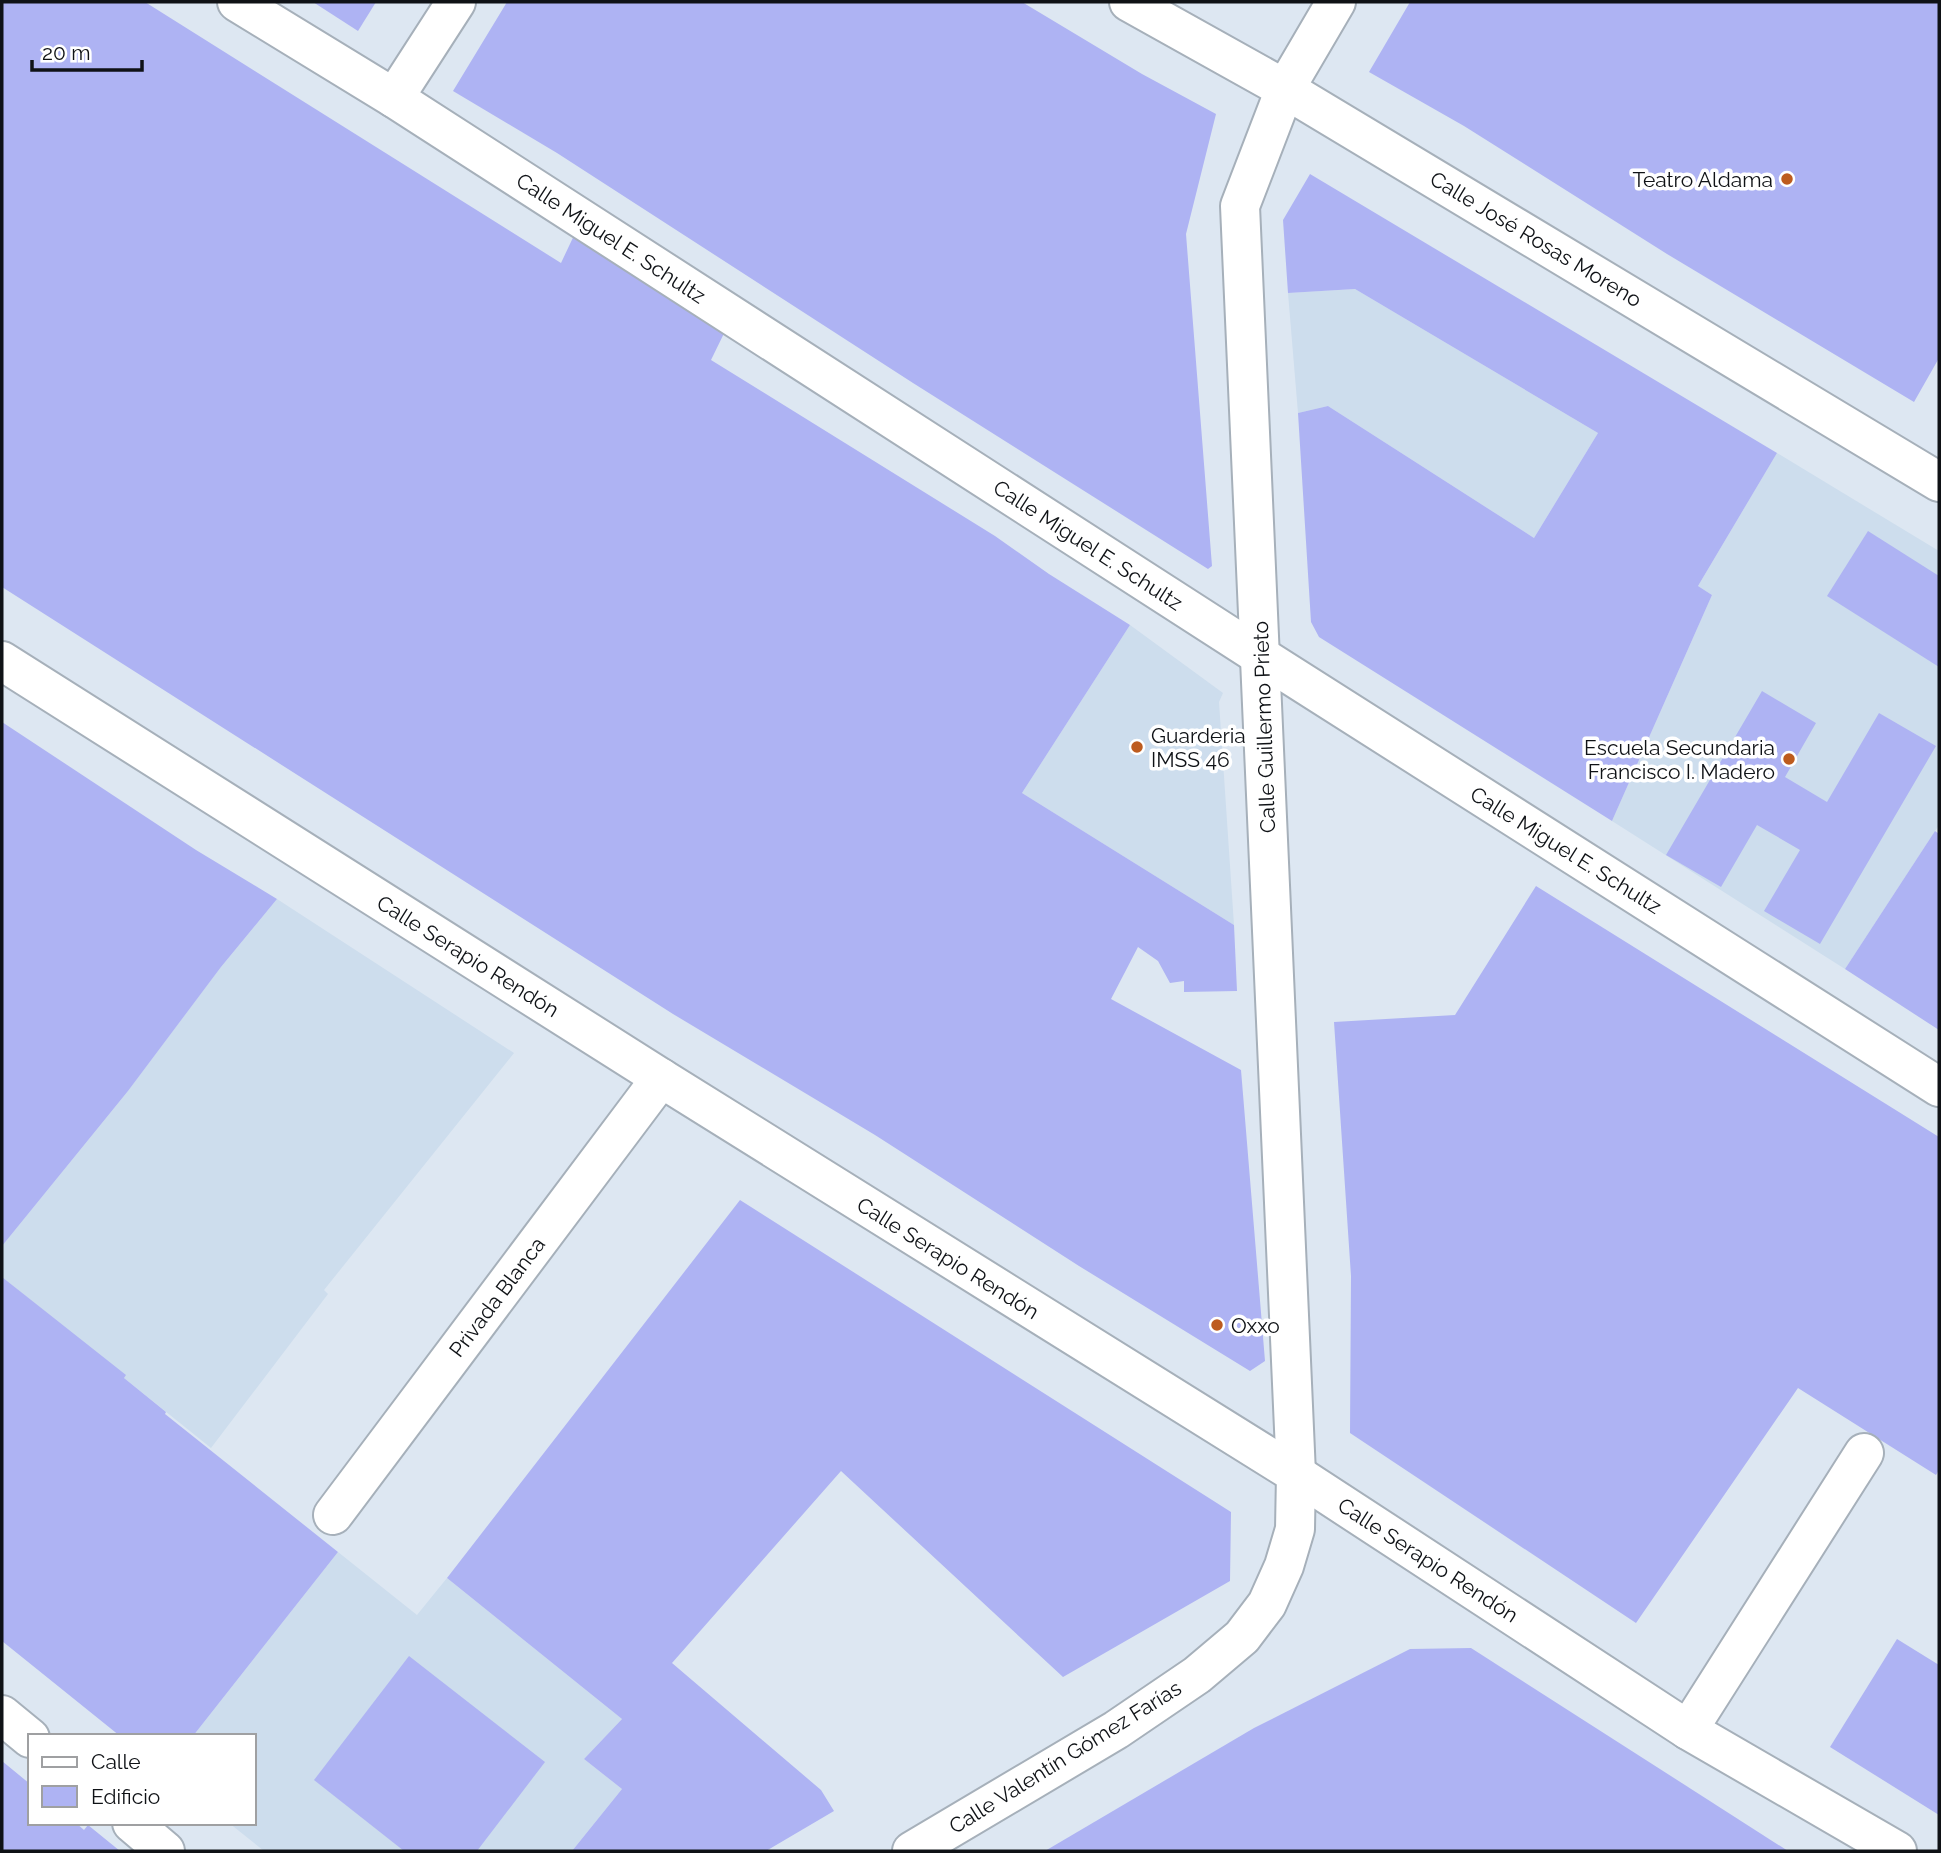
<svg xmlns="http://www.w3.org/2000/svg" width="1941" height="1853" viewBox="0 0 1941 1853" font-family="Raleway,sans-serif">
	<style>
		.built { fill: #cddded }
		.building { fill: #aeb3f3 }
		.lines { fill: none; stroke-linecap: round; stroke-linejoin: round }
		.minor-casing { stroke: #a6b0ba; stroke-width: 42 }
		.minor { stroke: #fff; stroke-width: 38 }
		.poi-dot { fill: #bd5b1e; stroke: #fff; stroke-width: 2.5 }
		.labels { text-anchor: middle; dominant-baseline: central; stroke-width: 7; stroke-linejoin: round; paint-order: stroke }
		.poi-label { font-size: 21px; fill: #0f1216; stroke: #fff; text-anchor: end }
		.street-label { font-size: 21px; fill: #0f1216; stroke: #fff }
	</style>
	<rect width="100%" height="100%" fill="#dde7f2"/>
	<g class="built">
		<path d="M1355 289 1598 433 1534 538 1328 406 1298 413 1288 293Z"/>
		<path d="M1777 453 1939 551V825L1845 969 1612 821 1712 595 1698 586Z"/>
		<path d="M1130 625 1223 693 1219 702 1234 925 1022 793Z"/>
		<path d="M277 899 514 1053 324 1290 328 1294 211 1448 124 1378 125 1376 2 1277V1246L128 1091 221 967Z"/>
		<path d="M338 1552 417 1615 447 1578 622 1719 584 1759 622 1789 572 1851H264L229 1823H254V1736H193Z"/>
	</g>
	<g class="building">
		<path d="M2 2H145L561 263 578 227 731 319 711 360 995 536 1049 574 1130 625 1022 793 1234 925 1237 991 1184 992V981L1170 983 1158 961 1138 947 1111 999 1241 1070 1265 1361 1250 1371 1079 1266 875 1135 673 1014 2 587Z"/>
		<path d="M313 2H376L358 31Z"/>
		<path d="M507 2H1022L1142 74 1216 114 1186 234 1212 566 1208 569 913 383 557 153 453 91Z"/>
		<path d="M1410 2H1939V358L1914 402 1667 254 1464 126 1369 72Z"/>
		<path d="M1310 174 1777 453 1698 586 1712 595 1612 821 1319 637 1311 622 1298 413 1328 406 1534 538 1598 433 1355 289 1288 293 1283 220Z"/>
		<path d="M1868 531 1939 576V667L1827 596Z"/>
		<path d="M1762 691 1816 723 1785 777 1827 802 1879 713 1936 746 1820 944 1764 911 1800 850 1757 825 1721 887 1666 855Z"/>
		<path d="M2 722 196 850 277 899 221 967 128 1091 2 1246Z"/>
		<path d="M1935 831 1939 834V1030L1845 969Z"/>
		<path d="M1536 886 1939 1137V1470L1936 1475 1798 1388 1636 1623 1350 1433 1351 1276 1334 1022 1455 1015Z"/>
		<path d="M740 1200 1231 1512 1230 1581 1063 1677 841 1471 672 1663 821 1790 834 1811 766 1851H572L622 1789 584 1759 622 1719 447 1578Z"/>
		<path d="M2 1277 126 1375 124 1378 166 1412 165 1414 338 1552 193 1736H120L2 1641Z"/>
		<path d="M1897 1639 1939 1665V1815L1830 1747Z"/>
		<path d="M1471 1648 1788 1851H1045L1254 1728 1410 1649Z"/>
		<path d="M409 1656 545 1762 477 1851H404L314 1780Z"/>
		<path d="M2 1761 30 1784V1823H76L84 1830 88 1825 120 1851H2Z"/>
	</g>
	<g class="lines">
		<g class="minor-casing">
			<g id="minor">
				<path d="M237 2 394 98 1262 657 1939 1087"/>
				<path d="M1129 2 1285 89 1939 482"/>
				<path d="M394 98 456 2"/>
				<path d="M2 661 661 1078 1296 1474 1688 1730 1897 1851"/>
				<path d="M333 1515 661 1078"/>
				<path d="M2 1715 30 1738"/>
				<path d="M1688 1730 1864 1453"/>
				<path d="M132 1823 165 1851"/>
				<path d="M912 1851 1116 1730 1197 1675 1242 1637 1267 1604 1284 1566 1295 1529 1296 1474 1240 206 1285 89 1336 2"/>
			</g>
		</g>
		<use href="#minor" class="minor"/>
	</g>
	<g class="poi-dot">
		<circle cx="1787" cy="179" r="7"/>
		<circle cx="1137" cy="747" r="7"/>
		<circle cx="1789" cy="759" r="7"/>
		<circle cx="1217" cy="1325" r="7"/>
	</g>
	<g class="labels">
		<g class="poi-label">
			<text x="1773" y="179">Teatro Aldama</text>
			<text x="1151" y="735" text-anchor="start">Guarderia<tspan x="1151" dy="24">IMSS 46</tspan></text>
			<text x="1775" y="747">Escuela Secundaria<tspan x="1775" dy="24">Francisco I. Madero</tspan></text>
			<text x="1231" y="1325" text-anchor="start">Oxxo</text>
		</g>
		<g class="street-label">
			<text transform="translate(611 238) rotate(33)">Calle Miguel E. Schultz</text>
			<text transform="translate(1536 239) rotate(31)">Calle José Rosas Moreno</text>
			<text transform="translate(1088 545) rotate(33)">Calle Miguel E. Schultz</text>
			<text transform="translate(1264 727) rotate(-92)">Calle Guillermo Prieto</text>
			<text transform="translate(1566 850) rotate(32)">Calle Miguel E. Schultz</text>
			<text transform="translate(468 956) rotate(32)">Calle Serapio Rendón</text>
			<text transform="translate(948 1258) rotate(32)">Calle Serapio Rendón</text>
			<text transform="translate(497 1297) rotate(-53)">Privada Blanca</text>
			<text transform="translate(1428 1560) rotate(33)">Calle Serapio Rendón</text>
			<text transform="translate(1065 1757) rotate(-32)">Calle Valentín Gómez Farías</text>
		</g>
	</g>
	<rect width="1941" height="1853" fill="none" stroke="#0f1216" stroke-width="7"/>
	<rect x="28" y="1734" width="228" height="91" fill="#ffffff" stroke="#9fa0a2" stroke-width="2"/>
	<rect x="42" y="1757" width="35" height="10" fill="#ffffff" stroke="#9fa0a2" stroke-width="2"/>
	<text x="91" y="1769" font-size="21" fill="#0f1216">Calle</text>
	<rect x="42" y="1786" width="35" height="21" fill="#aeb3f3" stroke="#9fa0a2" stroke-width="2"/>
	<text x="91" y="1804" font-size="21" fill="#0f1216">Edificio</text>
	<path d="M32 60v10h110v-10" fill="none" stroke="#0f1216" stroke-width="3.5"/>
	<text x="42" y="60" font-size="21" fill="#0f1216" stroke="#ffffff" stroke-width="5" paint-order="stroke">20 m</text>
</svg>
